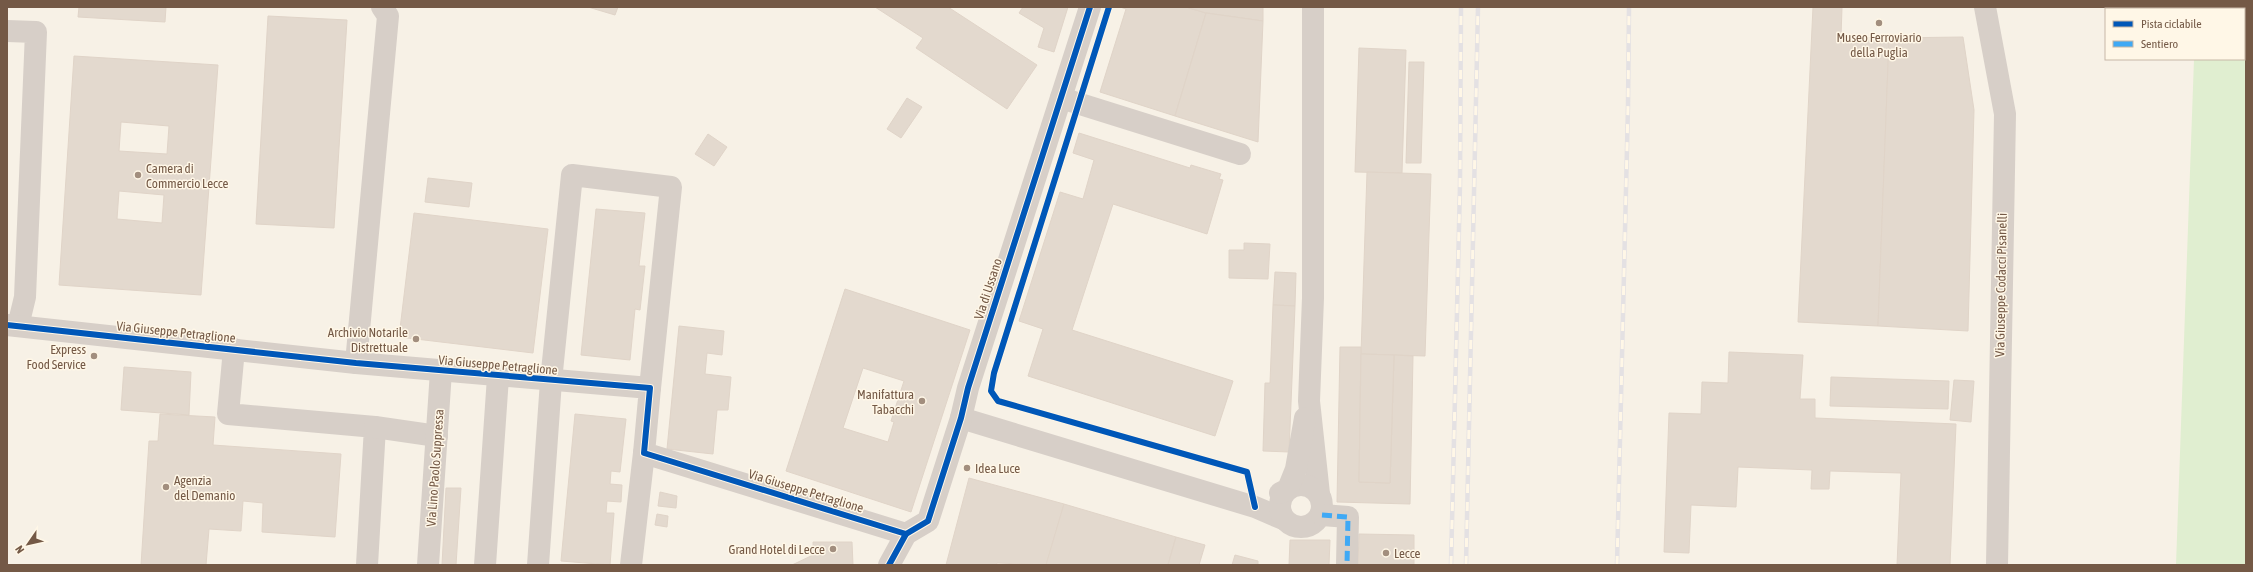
<svg xmlns="http://www.w3.org/2000/svg" width="2253" height="572" viewBox="0 0 2253 572" font-family="'Asap Condensed',sans-serif">
	<style>
		.green { fill: #e0eed0 }
		.building { fill: #e3d9ce; stroke: #e0d4c8; fill-rule: evenodd }
		.lines { fill: none; stroke-linecap: round; stroke-linejoin: round }
		.minor { stroke: #d7cfc8; stroke-width: 22 }
		.rail-casing { stroke: #e4e1e3; stroke-width: 4.5 }
		.rail { stroke: #fff7e7; stroke-width: 3; stroke-dasharray: 9; stroke-linecap: butt }
		.quiet { stroke: #3fa9f5; stroke-width: 5; stroke-dasharray: 10 5; stroke-linecap: butt }
		.cycleway-casing { stroke: #fff7e7; stroke-width: 8 }
		.cycleway { stroke: #0057b8; stroke-width: 6 }
		.poi-dot { fill: #a28e7e; stroke: #fff7e7; stroke-width: 1.5 }
		.labels { text-anchor: middle; dominant-baseline: central; stroke-width: 3; stroke-linejoin: round; paint-order: stroke }
		.poi-label { font-size: 13px; fill: #745946; stroke: #fff7e7; text-anchor: start }
		.street-label { font-size: 13px; fill: #745946; stroke: #fff7e7 }
	</style>
	<rect width="100%" height="100%" fill="#f7f1e6"/>
	<path class="green" d="M2196 7H2246V565H2176L2194 59H2244V9H2196Z"/>
	<g class="building">
		<path d="M79 7H166L165 22 78 17Z"/>
		<path d="M588 7H618L615 15Z"/>
		<path d="M875 7H948L1037 65 1007 109 916 48 923 38Z"/>
		<path d="M1023 7H1068L1054 52 1038 47 1044 28 1019 13Z"/>
		<path d="M1120 7H1186L1206 13 1175 116 1100 92 1126 9Z"/>
		<path d="M1186 7H1263V21L1206 13Z"/>
		<path d="M1813 7H1842L1841 37 1889 38 1878 326 1798 322Z"/>
		<path d="M1206 13 1263 21 1258 142 1175 116Z"/>
		<path d="M268 16 347 20 334 228 256 224Z"/>
		<path d="M1963 37 1974 110 1968 331 1878 326 1889 38Z"/>
		<path d="M1359 48 1406 50 1402 173 1355 172Z"/>
		<path d="M74 56 218 65 201 295 59 285ZM121 122 169 126 167 154 119 151ZM119 191 164 195 162 223 117 219Z"/>
		<path d="M1409 62H1424L1421 163H1406Z"/>
		<path d="M907 98 922 107 901 138 887 129Z"/>
		<path d="M1079 133 1190 168 1191 165 1221 174 1219 179 1223 180 1207 234 1113 204 1072 330 1233 381 1215 436 1028 376 1043 329 1019 321 1060 192 1083 199 1094 160 1073 153Z"/>
		<path d="M708 134 727 147 714 166 695 154Z"/>
		<path d="M1367 172 1431 174 1425 356 1361 354Z"/>
		<path d="M428 178 472 183 469 207 425 202Z"/>
		<path d="M596 209 645 213 639 266H645L640 310 635 309 630 360 581 355Z"/>
		<path d="M414 213 548 229 533 353 399 337Z"/>
		<path d="M1244 243 1270 244 1268 279 1229 278V250H1244Z"/>
		<path d="M1275 272 1296 273 1295 306 1273 305Z"/>
		<path d="M845 289 970 330 911 512 786 471ZM863 368 904 381 891 421 894 422 888 442 843 428Z"/>
		<path d="M1273 305 1295 306 1289 452 1263 451 1265 383H1270Z"/>
		<path d="M679 326 724 331 722 355 707 353 705 374 731 377 728 410H717L713 454 667 449Z"/>
		<path d="M1340 347H1361L1359 482 1390 483 1394 355 1413 356 1410 504 1337 502Z"/>
		<path d="M1729 352 1803 355 1800 399H1815V418L1956 424 1950 565H1897L1901 473 1830 471 1829 489H1811L1812 470 1738 467 1736 507 1691 505 1689 553 1664 552 1669 413 1701 414 1702 382 1728 383Z"/>
		<path d="M1361 354 1394 355 1390 483 1359 482Z"/>
		<path d="M124 367 191 372 189 415 121 410Z"/>
		<path d="M1831 377 1949 381 1948 409 1830 406Z"/>
		<path d="M1954 380 1974 381 1971 422 1950 420Z"/>
		<path d="M160 414 215 417 213 445 341 454 335 537 262 532 263 503 243 501 241 531 209 529 206 565H141L149 441H158Z"/>
		<path d="M575 414 626 419 620 472 611 471 610 484 622 485 621 502 607 501 606 513H614L610 565 561 561Z"/>
		<path d="M969 478 1064 504 1046 565 997 563 996 565H946Z"/>
		<path d="M446 488H461L456 565H442Z"/>
		<path d="M660 492 677 496 676 508 658 506Z"/>
		<path d="M1064 504 1176 537 1168 565H1046Z"/>
		<path d="M657 514 668 516 667 527 655 525Z"/>
		<path d="M1359 534 1414 535V565H1358Z"/>
		<path d="M1176 537 1205 545 1199 565H1168Z"/>
		<path d="M1290 540H1330L1329 565H1289Z"/>
		<path d="M813 542H852L853 565H792L813 555Z"/>
		<path d="M1235 555 1258 561V565H1232Z"/>
	</g>
	<g class="lines">
		<g class="minor">
			<path d="M1313 7V298L1309 401 1319 494"/>
			<path d="M1985 7 2005 114 1997 565"/>
			<path d="M7 31 36 32 25 297 18 326"/>
			<path d="M1061 98 1240 154"/>
			<path d="M7 325 356 363 650 388 644 453 906 534"/>
			<path d="M234 349 228 414 375 427 367 565"/>
			<path d="M356 363 388 16 382 7"/>
			<path d="M961 418 1255 507 1283 519"/>
			<path d="M375 427 437 436"/>
			<circle cx="1301" cy="506" r="21"/>
			<path d="M1280 493 1288 489 1296 469 1305 418"/>
			<path d="M1322 515 1348 517 1347 565"/>
			<path d="M428 565 441 371"/>
			<path d="M485 565 498 377"/>
			<path d="M538 565 551 381 572 175 671 187 650 388"/>
			<path d="M631 565 644 453"/>
			<path d="M889 565 906 534 928 521 961 418 968 388 1090 7"/>
		</g>
		<g class="rail-casing">
			<g id="rail">
				<path d="M1451 565 1460 185 1461 7"/>
				<path d="M1466 565 1478 7"/>
				<path d="M1617 565 1628 106 1629 7"/>
			</g>
		</g>
		<use href="#rail" class="rail"/>
		<path class="quiet" d="M1322 515 1348 517 1347 565"/>
		<g class="cycleway-casing">
			<g id="cycleway">
				<path d="M1109 7 994 373 991 391 998 401 1247 472 1255 507"/>
				<path d="M7 325 356 363 650 388 644 453 906 534"/>
				<path d="M889 565 906 534 928 521 961 418 968 388 1090 7"/>
			</g>
		</g>
		<use href="#cycleway" class="cycleway"/>
	</g>
	<g class="poi-dot">
		<circle cx="1879" cy="23" r="4"/>
		<circle cx="138" cy="175" r="4"/>
		<circle cx="416" cy="339" r="4"/>
		<circle cx="94" cy="356" r="4"/>
		<circle cx="922" cy="401" r="4"/>
		<circle cx="967" cy="468" r="4"/>
		<circle cx="166" cy="487" r="4"/>
		<circle cx="833" cy="549" r="4"/>
		<circle cx="1386" cy="553" r="4"/>
	</g>
	<g class="labels">
		<g class="poi-label">
			<text x="1879" y="37" text-anchor="middle">Museo Ferroviario<tspan x="1879" dy="15">della Puglia</tspan></text>
			<text x="146" y="168">Camera di<tspan x="146" dy="15">Commercio Lecce</tspan></text>
			<text x="408" y="332" text-anchor="end">Archivio Notarile<tspan x="408" dy="15">Distrettuale</tspan></text>
			<text x="86" y="349" text-anchor="end">Express<tspan x="86" dy="15">Food Service</tspan></text>
			<text x="914" y="394" text-anchor="end">Manifattura<tspan x="914" dy="15">Tabacchi</tspan></text>
			<text x="975" y="468">Idea Luce</text>
			<text x="174" y="480">Agenzia<tspan x="174" dy="15">del Demanio</tspan></text>
			<text x="825" y="549" text-anchor="end">Grand Hotel di Lecce</text>
			<text x="1394" y="553">Lecce</text>
		</g>
		<g class="street-label">
			<text transform="translate(2001 285) rotate(-89)">Via Giuseppe Codacci Pisanelli</text>
			<text transform="translate(988 289) rotate(-72)">Via di Ussano</text>
			<text transform="translate(176 332) rotate(6)">Via Giuseppe Petraglione</text>
			<text transform="translate(498 365) rotate(5)">Via Giuseppe Petraglione</text>
			<text transform="translate(435 468) rotate(-86)">Via Lino Paolo Suppressa</text>
			<text transform="translate(806 491) rotate(17)">Via Giuseppe Petraglione</text>
		</g>
	</g>
	<rect width="2253" height="572" fill="none" stroke="#745946" stroke-width="16"/>
	<rect x="2105" y="8" width="140" height="52" fill="#fff7e7" stroke="#c7b8a7"/>
	<rect x="2113" y="21" width="20" height="6" fill="#0057b8" stroke="#c7b8a7"/>
	<text x="2141" y="28" font-size="12" fill="#745946">Pista ciclabile</text>
	<rect x="2113" y="41" width="20" height="6" fill="#3fa9f5" stroke="#c7b8a7"/>
	<text x="2141" y="48" font-size="12" fill="#745946">Sentiero</text>
	<g transform="translate(28 544) rotate(236)" stroke="#fff7e7" stroke-width="3" paint-order="stroke">
	<path d="M0-3L7 15L0 10L-7 15Z" fill="#745946"/>
	<text y="-6" font-size="11" font-weight="bold" text-anchor="middle" fill="#745946">N</text>
	</g>
</svg>
